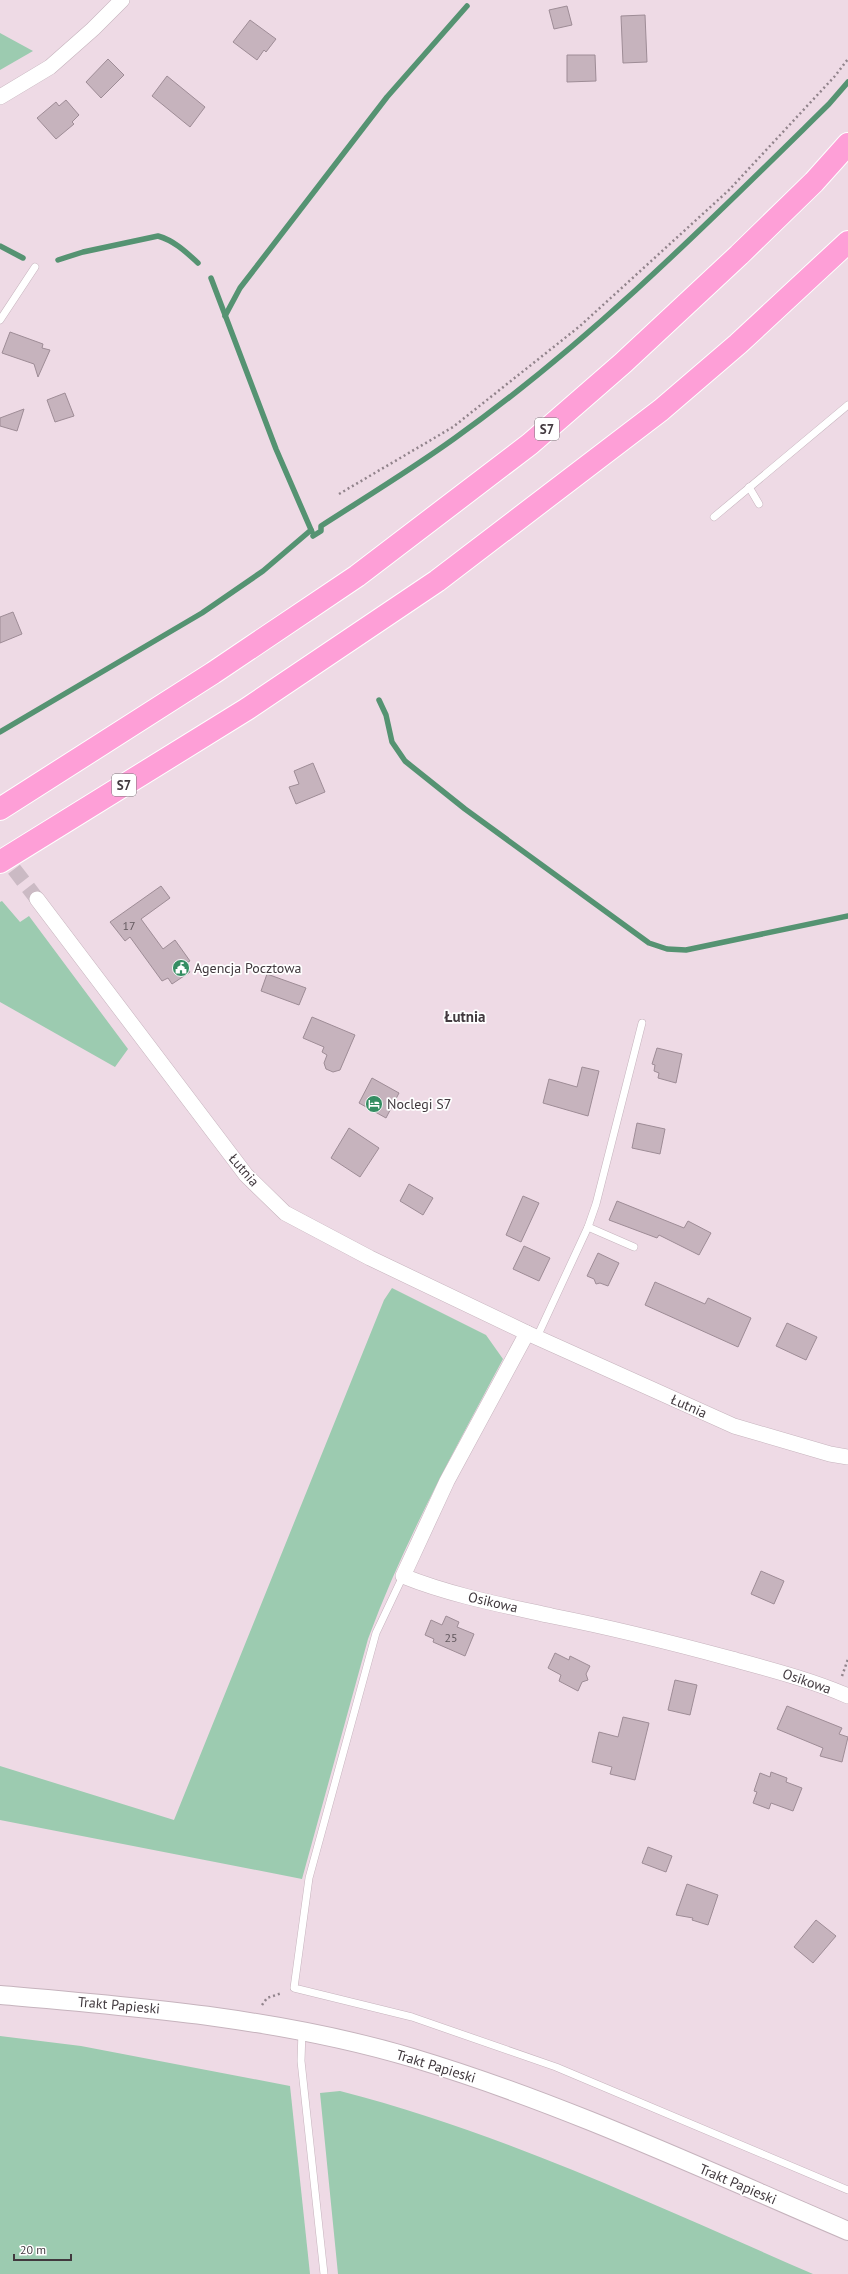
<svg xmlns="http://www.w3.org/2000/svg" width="848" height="2274" viewBox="0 0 848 2274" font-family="'PT Sans',sans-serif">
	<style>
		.green { fill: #9ccbb0 }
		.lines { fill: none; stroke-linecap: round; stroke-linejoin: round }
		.stream { stroke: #559372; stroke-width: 5.5 }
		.building { fill: #c6b3bd; stroke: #9e8c96 }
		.minor-tunnel { stroke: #cbbac4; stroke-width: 15; stroke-dasharray: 15 8; stroke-linecap: butt }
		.service-casing { stroke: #c6b3bd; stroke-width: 8 }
		.minor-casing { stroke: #c6b3bd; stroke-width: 16 }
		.tertiary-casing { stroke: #c6b3bd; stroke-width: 20 }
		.motorway-casing { stroke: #fff; stroke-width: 24 }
		.path { stroke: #91838b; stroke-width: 2.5; stroke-dasharray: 2 3; stroke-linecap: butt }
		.service { stroke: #fff; stroke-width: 7 }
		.minor { stroke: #fff; stroke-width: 15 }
		.tertiary { stroke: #fff; stroke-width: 18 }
		.motorway { stroke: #fe9fd7; stroke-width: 22 }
		.labels { text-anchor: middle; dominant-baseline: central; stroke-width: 3.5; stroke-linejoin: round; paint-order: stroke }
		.number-label { font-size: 12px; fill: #62585e }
		.shield { fill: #fff; stroke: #7a7478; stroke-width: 1 }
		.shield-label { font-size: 13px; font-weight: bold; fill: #41393e }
		.poi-label { font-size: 14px; fill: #41393e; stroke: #fff; text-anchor: start }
		.street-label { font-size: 14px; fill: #41393e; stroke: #fff }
		.neighbourhood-label { font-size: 15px; font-weight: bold; fill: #41393e; stroke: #fff }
	</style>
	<rect width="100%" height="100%" fill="#eedae5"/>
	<g class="green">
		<path d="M0 33 33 51 0 70Z"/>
		<path d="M2 901 20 922 29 916 128 1049 115 1067 0 1002V902Z"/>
		<path d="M392 1288 486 1335 503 1359C454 1451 404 1541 368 1639L302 1879 0 1820V1766L174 1820 384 1300Z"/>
		<path d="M0 2036 81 2046 290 2086 310 2274H0Z"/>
		<path d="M340 2091C504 2133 658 2207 813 2274H338L320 2093Z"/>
	</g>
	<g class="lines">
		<g class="stream">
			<path d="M0 246 23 258"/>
			<path d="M58 260 83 252 158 236C175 241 186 252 198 263"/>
			<path d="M211 278 276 449 312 532"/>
			<path d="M225 316 240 288 387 97 467 6"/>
			<path d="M313 536 321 531V526C366 497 412 469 455 438 591 341 710 221 829 104L848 82"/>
			<path d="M379 700 386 715 392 742 405 761 465 809 649 943 667 949 686 950 848 916"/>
			<path d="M0 732 202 613 263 571 311 530"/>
		</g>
	</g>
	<g class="building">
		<path d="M567 6 572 25 554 29 549 10Z"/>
		<path d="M645 15 647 62 623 63 621 16Z"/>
		<path d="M250 20 276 39 266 52 264 50 257 60 233 42Z"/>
		<path d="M567 55H595L596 81 567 82Z"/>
		<path d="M108 59 124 75 101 98 86 82Z"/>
		<path d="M167 76 205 107 190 127 152 96Z"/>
		<path d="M66 100 79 115 72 122 74 124 56 139 37 118 56 102 59 106Z"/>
		<path d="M10 332 43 344 42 348 50 350 38 377 34 364 2 353Z"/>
		<path d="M65 393 74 416 55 422 47 400Z"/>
		<path d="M24 409 17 431 0 426V418Z"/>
		<path d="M13 612 22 634 0 643V617Z"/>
		<path d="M313 763 325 792 296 804 289 787 299 784 294 771Z"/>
		<path d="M161 886 170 898 141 919 163 949 175 940 190 961 184 964 190 972 172 984 168 978 162 981 130 937 125 941 110 922Z"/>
		<path d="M267 974 306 988 299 1005 261 991Z"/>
		<path d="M312 1017 355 1035 340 1070 333 1072 326 1069 324 1063 327 1055 322 1052 324 1047 303 1038Z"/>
		<path d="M657 1048 682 1054 676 1083 658 1078 659 1073 654 1071 655 1065 652 1064Z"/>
		<path d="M582 1067 599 1071 588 1116 543 1103 549 1079 577 1087Z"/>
		<path d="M372 1078 399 1093 386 1118 359 1103Z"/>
		<path d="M637 1123 665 1129 660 1154 632 1148Z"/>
		<path d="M349 1128 379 1148 360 1177 331 1158Z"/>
		<path d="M409 1184 433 1198 423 1215 400 1201Z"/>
		<path d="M523 1196 539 1203 521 1242 506 1235Z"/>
		<path d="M617 1201 684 1228 688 1221 711 1233 699 1255 659 1235 657 1238 609 1220Z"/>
		<path d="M524 1246 550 1258 539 1281 513 1269Z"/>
		<path d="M598 1253 619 1263 608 1286 600 1283 596 1284 594 1279 587 1276Z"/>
		<path d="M655 1282 705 1304 708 1298 751 1318 738 1347 645 1305Z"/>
		<path d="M787 1323 817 1337 806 1360 776 1346Z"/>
		<path d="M761 1571 784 1581 774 1604 751 1594Z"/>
		<path d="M446 1616 459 1622 457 1627 474 1634 465 1656 433 1642 434 1639 425 1635 431 1620 442 1625Z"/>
		<path d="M555 1653 569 1660 570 1656 590 1666 586 1674 588 1680 582 1682 578 1691 559 1681 561 1675 548 1668Z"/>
		<path d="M675 1680 697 1685 690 1715 668 1710Z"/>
		<path d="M787 1706 842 1728 839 1734 848 1737 842 1762 820 1756 823 1748 777 1729Z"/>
		<path d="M623 1717 649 1723 635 1780 610 1774 612 1767 592 1762 599 1732 618 1737Z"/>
		<path d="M771 1772 787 1778 786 1782 802 1788 793 1811 771 1803 769 1809 753 1803 757 1792 754 1791 760 1773 770 1777Z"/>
		<path d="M648 1847 672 1856 666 1872 642 1863Z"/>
		<path d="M687 1884 718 1895 708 1925 692 1920 693 1918 676 1915Z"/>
		<path d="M816 1920 836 1936 813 1963 794 1947Z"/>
	</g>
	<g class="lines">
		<path class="minor-tunnel" d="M0 851 37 899"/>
		<g class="service-casing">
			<g id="service">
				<path d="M0 320 35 267"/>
				<path d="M749 487 759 504"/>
				<path d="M714 517 848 405"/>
				<path d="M588 1227 634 1247"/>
				<path d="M537 1337 588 1227 596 1204 642 1023"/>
				<path d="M403 1576 376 1633 309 1878 294 1988 412 2017 556 2067 848 2190"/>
				<path d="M302 2031 301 2061 324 2274"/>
			</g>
		</g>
		<g class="minor-casing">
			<g id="minor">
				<path d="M0 97 50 67 93 29 122 0"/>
				<path d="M37 899 246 1175 285 1213 370 1258 527 1333 734 1426 830 1454 848 1457"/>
				<path d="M527 1333 447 1481 403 1576C450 1595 502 1605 552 1616 613 1628 673 1643 732 1659 772 1670 811 1680 848 1696"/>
			</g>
		</g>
		<g class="tertiary-casing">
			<path id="tertiary" d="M0 1995C139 2007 279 2018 413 2058 563 2103 705 2170 848 2231"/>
		</g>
		<g class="motorway-casing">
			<g id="motorway">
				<path d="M0 809 213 673 357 576 530 444 623 363 739 255 814 182 848 144"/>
				<path d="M0 862 247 709 437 581 661 410 738 344 848 242"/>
			</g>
		</g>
		<g class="path">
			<path d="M339 494 453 427 580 326 729 190 835 76 848 59"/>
			<path d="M842 1676 848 1659"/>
			<path d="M262 2005 267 1998 282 1993"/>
		</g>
		<use href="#service" class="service"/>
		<use href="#minor" class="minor"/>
		<use href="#tertiary" class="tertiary"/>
		<use href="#motorway" class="motorway"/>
	</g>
	<defs>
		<g id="civic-disc" transform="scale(0.9)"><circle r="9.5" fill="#348d62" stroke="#fff"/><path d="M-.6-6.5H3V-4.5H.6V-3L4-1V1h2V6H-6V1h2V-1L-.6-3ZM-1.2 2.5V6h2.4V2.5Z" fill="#fff"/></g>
		<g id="hotel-disc" transform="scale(0.9)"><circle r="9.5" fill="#348d62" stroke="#fff"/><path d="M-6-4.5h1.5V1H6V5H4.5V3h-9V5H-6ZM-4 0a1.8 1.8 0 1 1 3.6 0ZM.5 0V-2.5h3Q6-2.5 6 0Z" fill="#fff"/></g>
	</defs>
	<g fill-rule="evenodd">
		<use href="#civic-disc" x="181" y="968"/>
		<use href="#hotel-disc" x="374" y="1104"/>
	</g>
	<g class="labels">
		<g class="number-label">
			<text x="129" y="925">17</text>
			<text x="451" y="1637">25</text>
		</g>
		<g class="shield">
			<rect x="535" y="418" width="24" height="22" rx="3"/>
			<rect x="112" y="774" width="24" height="22" rx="3"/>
		</g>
		<g class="shield-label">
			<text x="547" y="429">S7</text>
			<text x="124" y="785">S7</text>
		</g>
		<g class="poi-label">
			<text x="194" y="968">Agencja Pocztowa</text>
			<text x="387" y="1104">Noclegi S7</text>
		</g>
		<g class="street-label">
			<text transform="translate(244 1170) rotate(49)">Łutnia</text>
			<text transform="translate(689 1406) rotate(24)">Łutnia</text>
			<text transform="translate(493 1602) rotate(13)">Osikowa</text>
			<text transform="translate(807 1681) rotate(19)">Osikowa</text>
			<text transform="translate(119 2005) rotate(5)">Trakt Papieski</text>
			<text transform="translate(436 2066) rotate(17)">Trakt Papieski</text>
			<text transform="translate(738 2184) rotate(23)">Trakt Papieski</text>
		</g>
		<g class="neighbourhood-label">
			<text x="465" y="1016">Łutnia</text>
		</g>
	</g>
	<path d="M14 2254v6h57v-6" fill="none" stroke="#41393e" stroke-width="2"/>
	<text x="20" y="2254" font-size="12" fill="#41393e" stroke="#ffffff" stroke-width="3" paint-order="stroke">20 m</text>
</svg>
